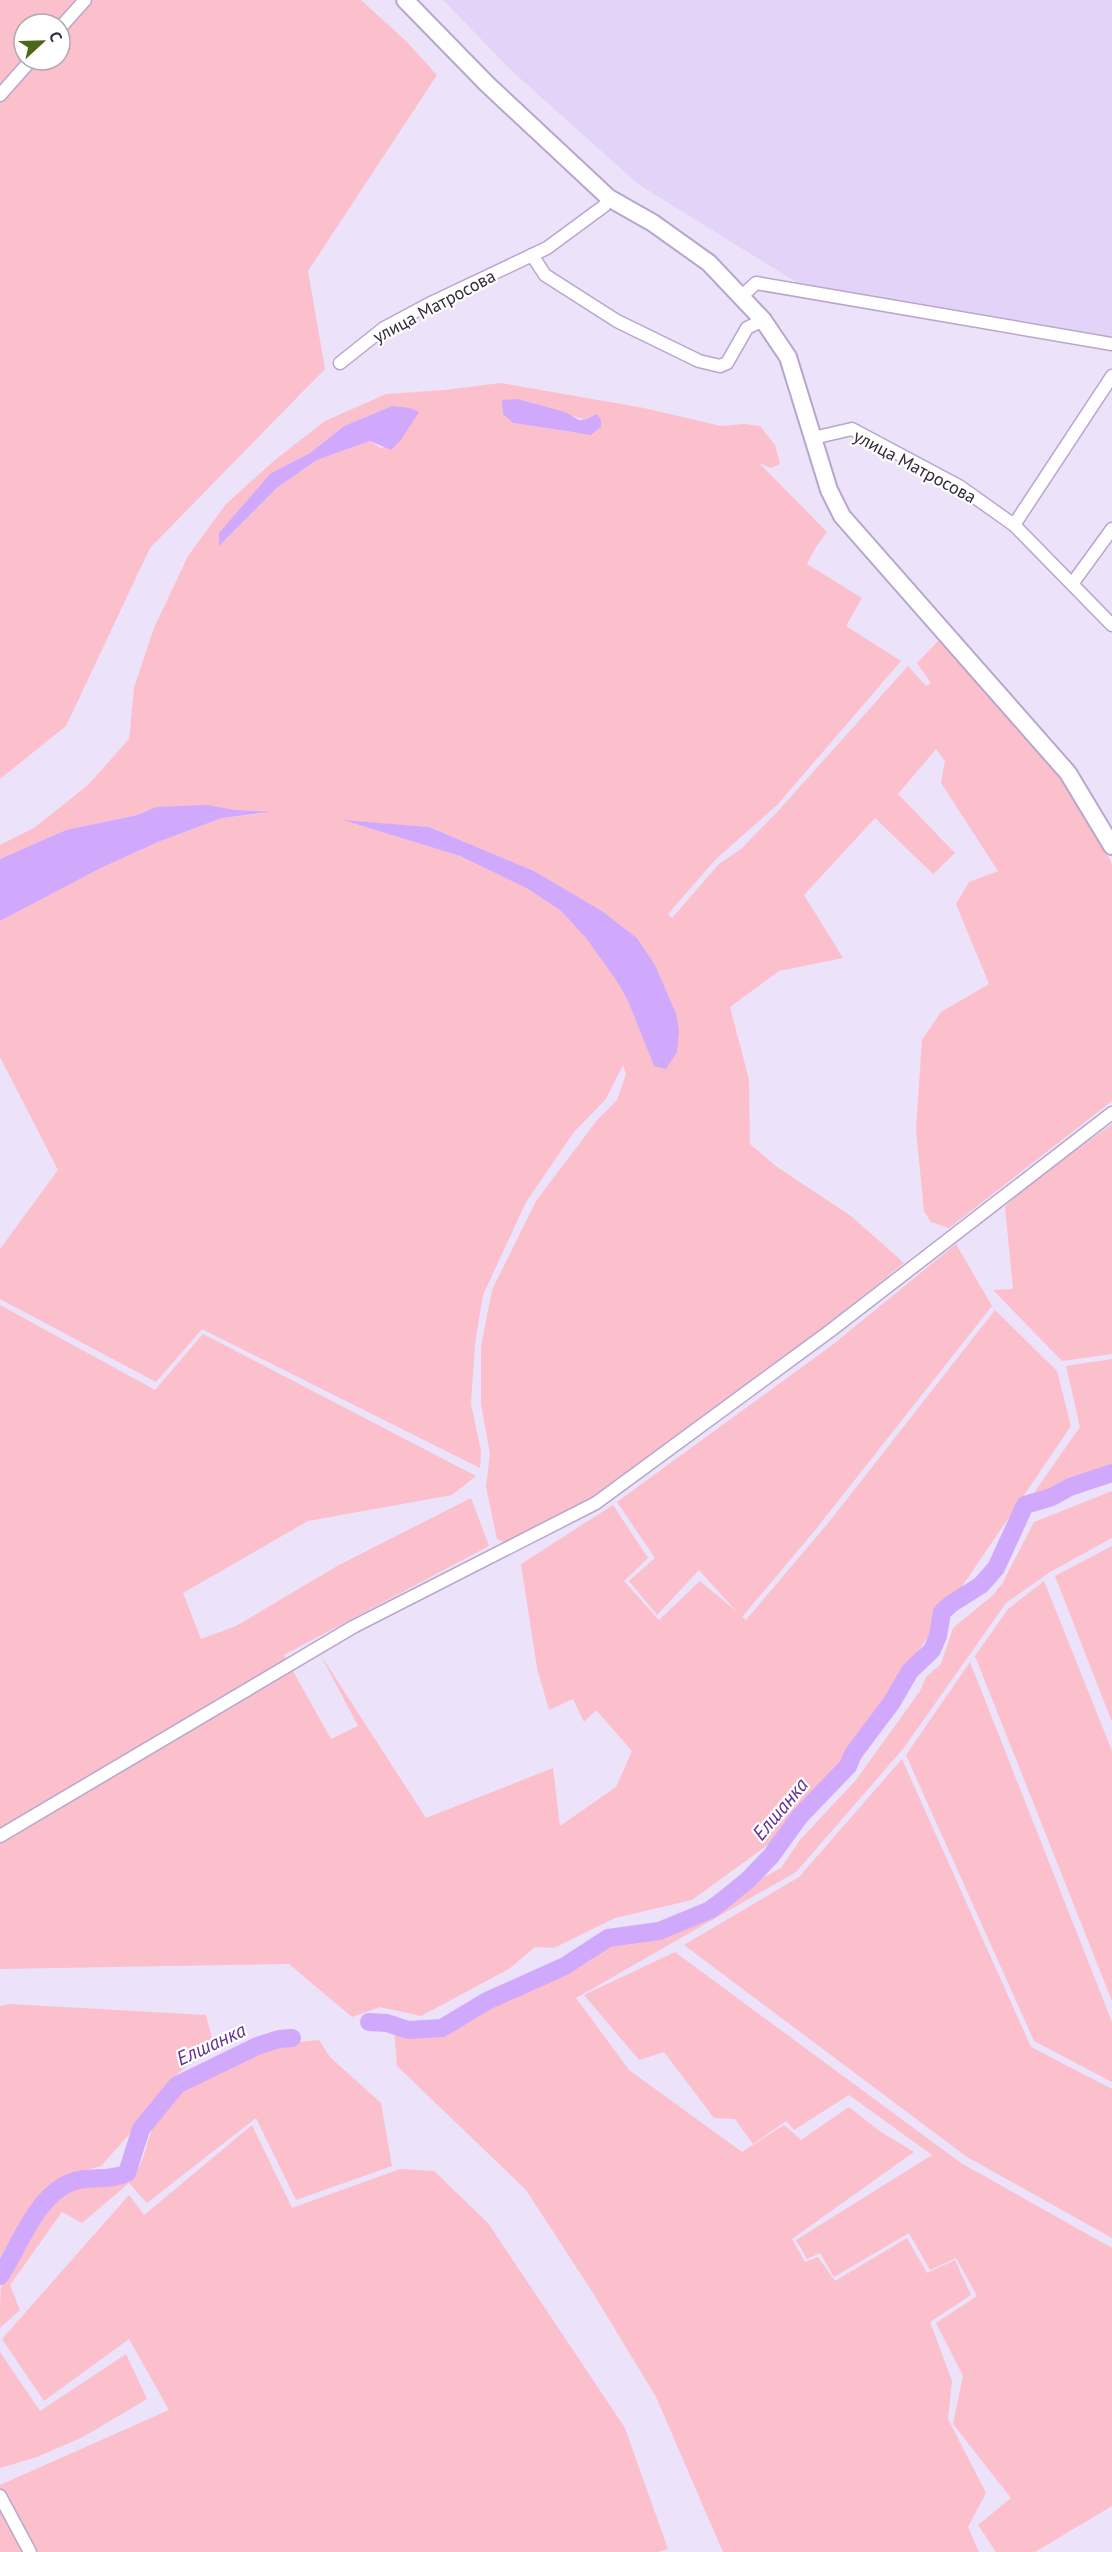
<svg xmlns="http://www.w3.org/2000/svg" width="1112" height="2552" viewBox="0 0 1112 2552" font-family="'PT Sans',sans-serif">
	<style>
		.built { fill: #e4d3f9 }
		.green { fill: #fbc0cb; fill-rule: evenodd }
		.water { fill: #d0a9fc }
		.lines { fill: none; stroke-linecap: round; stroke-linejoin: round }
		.river { stroke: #d0a9fc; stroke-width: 18 }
		.minor-casing { stroke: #b8a6cd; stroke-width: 15 }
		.secondary-casing { stroke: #b8a6cd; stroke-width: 20 }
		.minor { stroke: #fff; stroke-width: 12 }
		.secondary { stroke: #fff; stroke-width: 16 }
		.labels { text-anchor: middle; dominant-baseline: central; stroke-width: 4.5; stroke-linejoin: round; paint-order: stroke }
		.street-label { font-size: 18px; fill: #322b3a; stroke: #fff }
		.water-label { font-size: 20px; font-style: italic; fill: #643190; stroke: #fff }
	</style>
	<rect width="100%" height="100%" fill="#ece2fa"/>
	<path class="built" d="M443 0H1112V339L807 289 638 184 513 72Z"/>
	<g class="green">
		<path d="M0 0H361L406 41 437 75 308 271 325 369 150 548 66 726 0 779ZM24 24H60V60H24Z"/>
		<path d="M501 383 644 408 721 426 744 424 760 426 775 445 780 464 771 468 759 463 827 532 816 547 807 564 862 598 846 626 901 661 778 804 715 860 668 914 672 918 719 864 741 849 779 810 908 666 926 686 931 683 917 663 941 638 1058 771 1095 828 1112 864V1101L949 1228 931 1222 924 1211 916 1130 922 1040 941 1012 989 984 956 904 969 882 998 871 941 783 945 761 936 749 898 794 955 853 933 874 875 818 804 895 843 958 779 971 730 1007 749 1080 750 1144 777 1167 851 1216 904 1263 802 1346 591 1499 506 1543 497 1539 486 1487 490 1454 481 1404V1347L492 1290 536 1201 598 1119 617 1100 626 1074 623 1065 606 1099 574 1132 526 1202 483 1295 475 1344 471 1404 481 1451 480 1468 202 1329 156 1382 0 1299V1249L58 1170 0 1057V921L101 868 158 842 222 818 267 813 156 807 137 815 66 830 0 859V845L34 828 88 785 129 739 134 688 154 628 188 556 226 504 276 459 325 421 386 394 444 390ZM518 399C533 402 578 420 587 419L576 433 513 423ZM392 406 418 412 401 440 381 448 370 441 317 460 278 487 220 545 271 473 310 453 344 426ZM347 821 429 827 534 871 602 911 637 938 655 965 676 1013 654 1066 628 1001 616 980 586 938 561 911 528 889 460 856Z"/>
		<path d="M1112 1124V1354L1062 1361 993 1290 1013 1289 1005 1207 1026 1187Z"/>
		<path d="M956 1244 992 1306 816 1529 742 1617 746 1620 829 1522 995 1310 1057 1371 1071 1426 819 1797 780 1836 692 1900 615 1918 554 1948 535 1947 509 1969 421 2016 380 2007 352 2017 289 1964 0 1969V1305L155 1390 203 1334 476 1476 452 1495 308 1521 183 1593 201 1639 236 1626 339 1565 471 1498 489 1546 284 1655 331 1739 358 1726 320 1654 426 1818 553 1768 560 1826 616 1787 632 1751 596 1710 584 1722 573 1699 549 1710 537 1668 521 1564 613 1505 648 1558 624 1581 659 1620 700 1581 737 1612 699 1570 657 1615 629 1581 655 1558 617 1502 831 1346Z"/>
		<path d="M1112 1359V1479L1024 1507 1080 1427 1066 1366Z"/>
		<path d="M1112 1491V1538L1050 1572 1006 1603 903 1749 796 1872 576 1998 629 2070 742 2152 784 2125 801 2140 849 2107 881 2132 914 2152 792 2239 805 2262 818 2257 835 2281 907 2238 927 2273 955 2260 971 2295 930 2322 952 2381 948 2419 986 2493 968 2527 979 2552H723L656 2397 593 2293 526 2190 397 2066 394 2028 415 2036 460 2026 519 1991 544 1985 590 1961 610 1943 625 1937H646L666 1931 720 1910 744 1888 781 1868 800 1840 856 1780 920 1691 926 1677 941 1664 953 1628 992 1596 1002 1584 1034 1522Z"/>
		<path d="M1112 1546V1722L1055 1576Z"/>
		<path d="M1044 1581 1112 1751V2001L975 1656 1008 1609Z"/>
		<path d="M970 1662 1112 2022V2082L1034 2041 906 1755Z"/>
		<path d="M902 1759 1031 2047 1112 2089V2238L967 2157 684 1945 799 1877Z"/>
		<path d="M675 1952 961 2163 1112 2248V2506L1035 2552H996L978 2525 1011 2498 953 2424 963 2376 936 2323 977 2296 956 2258 930 2270 909 2233 834 2277 820 2253 807 2259 796 2240 932 2155 849 2095 794 2130 786 2121 753 2144 735 2119 714 2118 664 2052 639 2060 584 1995Z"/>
		<path d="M10 2004 206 2015 213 2042 171 2080 141 2121 101 2166 72 2174 34 2203 0 2258V2006Z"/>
		<path d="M319 2040 330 2057 381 2103 392 2166 296 2200 256 2118 147 2203 129 2183 82 2223 62 2212 10 2285 20 2310 0 2328C0 2316 0 2298 1 2287 10 2265 51 2198 72 2188 91 2179 115 2185 133 2173 146 2164 146 2137 155 2124 164 2108 178 2090 195 2082 203 2078 212 2076 220 2072 235 2064 249 2055 265 2049 282 2042 301 2042 319 2040Z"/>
		<path d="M252 2125 292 2208 400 2169 434 2171 488 2223 625 2428 668 2549 658 2552H0V2485L169 2410 129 2339 44 2401 2 2339 129 2195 144 2215Z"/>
		<path d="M0 2352 40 2411 126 2354 147 2399 83 2437 37 2457 0 2468Z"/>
	</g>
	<g class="water">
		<path d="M518 399 565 412 579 420 587 419 597 414 601 420V427L591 435 513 423 503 414 502 400Z"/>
		<path d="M392 406 410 408 419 412 401 440 391 450 370 441 317 460 278 487 219 546V533L271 473 310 453 344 426Z"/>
		<path d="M208 805 235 810 271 812 222 818 158 842 101 868 0 921V859L66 830 137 815 156 807Z"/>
		<path d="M343 820 429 827 534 871 602 911 637 938 655 965 676 1013 679 1031 677 1052 666 1069 654 1066 628 1001 616 980 586 938 561 911 528 889 460 856Z"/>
	</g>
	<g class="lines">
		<g class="river">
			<path d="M369 2022 387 2023 408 2030 442 2028 487 2001 565 1966 608 1938 659 1931 710 1910 722 1901 748 1880 771 1856 800 1816 848 1766 853 1754 892 1702 910 1671 932 1650 938 1636 942 1612 951 1604 981 1585 996 1568 1025 1505 1052 1497 1070 1487 1112 1473"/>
			<path d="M0 2276C20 2246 36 2195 72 2182 90 2175 109 2182 127 2173L141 2129 177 2085 257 2046 279 2039 292 2038"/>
		</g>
		<g class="minor-casing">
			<g id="minor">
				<path d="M60 28 85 0"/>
				<path d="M0 95 31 60"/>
				<path d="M532 255 545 275 617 321 699 361 720 366 727 363 747 328 763 320"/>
				<path d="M742 296 756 283 1112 344"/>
				<path d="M340 363 384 328 429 304 547 248 604 206 609 198"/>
				<path d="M813 438 852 429 959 486 1014 525 1112 625"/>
				<path d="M1014 525 1112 376"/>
				<path d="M1072 584 1112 529"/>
				<path d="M0 1836 353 1627 596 1503 830 1331 1112 1113"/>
				<path d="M0 2496 30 2552"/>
			</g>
		</g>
		<g class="secondary-casing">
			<path id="secondary" d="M405 0 487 84 609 198 653 223 709 263 763 320 788 357 829 490 842 516 1068 773 1112 846"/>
		</g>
		<use href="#minor" class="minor"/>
		<use href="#secondary" class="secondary"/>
	</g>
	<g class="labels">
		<g class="street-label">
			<text transform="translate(434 306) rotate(-28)">улица Матросова</text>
			<text transform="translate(915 466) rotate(28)">улица Матросова</text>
		</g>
		<g class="water-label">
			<text transform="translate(780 1809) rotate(-50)">Елшанка</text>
			<text transform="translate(211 2044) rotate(-25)">Елшанка</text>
		</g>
	</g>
	<g transform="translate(42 42) rotate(68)"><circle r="28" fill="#ffffff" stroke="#adaab0" stroke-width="1.5"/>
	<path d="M0-4.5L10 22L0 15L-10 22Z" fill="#4e6717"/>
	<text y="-9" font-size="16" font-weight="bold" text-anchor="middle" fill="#322b3a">С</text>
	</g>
</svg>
